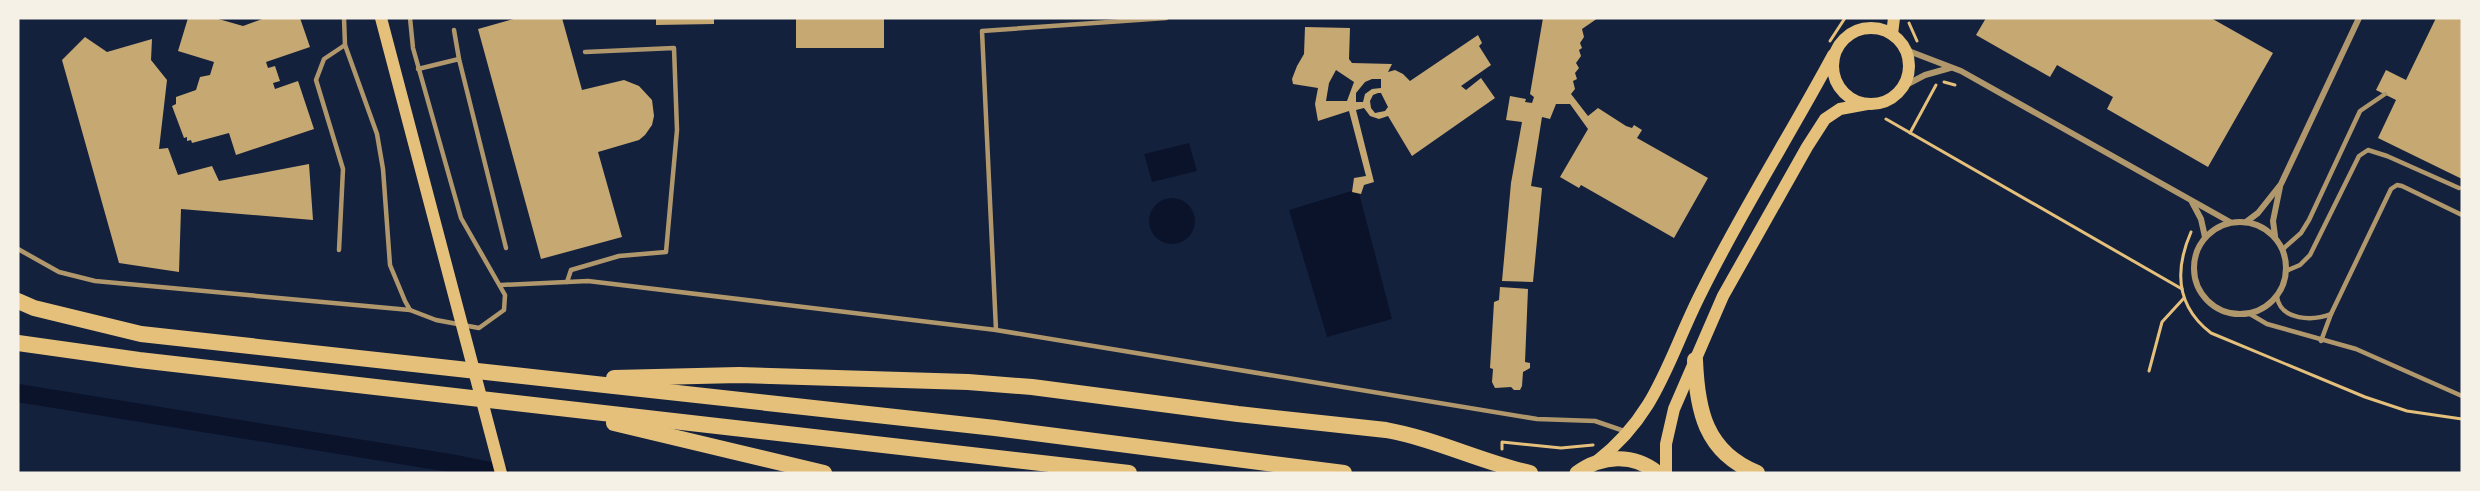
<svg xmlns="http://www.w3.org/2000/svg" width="2480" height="491" viewBox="0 0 2480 491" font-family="Mulish,sans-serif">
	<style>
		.water { fill: #0b132b }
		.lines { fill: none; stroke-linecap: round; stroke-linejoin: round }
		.canal { stroke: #0b132b; stroke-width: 18 }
		.building { fill: #c6a872; fill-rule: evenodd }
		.path { stroke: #e5c07b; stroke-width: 3 }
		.service { stroke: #b1986c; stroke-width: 4.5 }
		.minor { stroke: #b1986c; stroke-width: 6 }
		.secondary { stroke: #e5c07b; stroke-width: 12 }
		.primary { stroke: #e5c07b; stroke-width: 15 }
		.trunk { stroke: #e5c07b; stroke-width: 16 }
	</style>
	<rect width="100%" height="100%" fill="#14213d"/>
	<g class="water">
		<path d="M1189 143 1197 171 1152 182 1144 154Z"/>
		<path d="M1358 189 1392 319 1327 337 1289 210Z"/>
		<circle cx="1172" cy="221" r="23"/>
	</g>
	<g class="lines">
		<path class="canal" d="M18 393 456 464 500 473"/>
	</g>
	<g class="building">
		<path d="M188 18H215L243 26 265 18H300L310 47 266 62 268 68 275 66 280 81 273 83 275 89 298 81 314 129 236 155 229 133 192 143 191 140 187 141V137L184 138 172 106 176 104V97L196 90 200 77 210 75 214 62 178 51Z"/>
		<path d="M517 18H562L582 90 624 80 639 86 652 100 654 116 652 125 645 135 639 140 598 152 622 237 541 259 478 29Z"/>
		<path d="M656 18H714V24L656 25Z"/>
		<rect x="796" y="18" width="88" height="30"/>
		<path d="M1543 18H1598L1582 29 1584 37 1580 43 1582 48 1579 50 1581 56 1576 63 1579 68 1575 73 1577 79 1573 81 1575 89 1571 94 1588 116 1598 108 1626 126 1632 128 1634 125 1642 130 1637 138 1708 178 1674 238 1581 185 1579 188 1560 177 1588 129 1570 104H1556L1550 119 1542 117 1531 186 1542 188 1533 282 1502 281 1511 183 1522 122 1506 120 1510 96 1526 99 1525 102 1532 103 1534 97 1530 94Z"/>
		<path d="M1986 18H2211L2273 53 2208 167 2107 109 2113 97 2057 65 2050 77 1976 35Z"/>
		<path d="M2436 18H2462V179L2378 138 2396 100 2376 90 2386 70 2406 80Z"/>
		<path d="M1305 27 1350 28 1349 59 1352 63 1392 64 1388 72 1395 70 1403 74 1410 81 1478 35 1482 43 1479 46 1491 65 1461 86 1466 90 1481 78 1495 98 1412 156 1388 116 1379 119 1370 116 1364 108 1356 110 1374 182 1364 185 1361 194 1352 192 1354 178 1366 176 1349 111 1318 121 1315 104 1318 88 1293 84 1292 79 1297 66 1304 54ZM1336 70 1354 82 1347 101H1326L1329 83ZM1372 79H1381V88L1372 89 1365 94 1363 102H1356V93L1365 82ZM1378 93H1381L1388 107 1385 111 1375 113 1371 108 1370 101 1373 95Z"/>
		<path d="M85 37 107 52 152 39 151 60 167 80 159 149 168 148 178 175 212 166 219 181 309 164 313 220 181 209 179 272 119 263 62 60Z"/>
		<path d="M1500 287 1528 289 1525 362 1530 363V368L1523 372 1522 386 1520 390H1514L1511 387 1495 388 1492 382 1493 369 1490 368 1494 302 1499 300Z"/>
	</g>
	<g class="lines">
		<g class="path">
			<path d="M1909 23 1917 41"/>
			<path d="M1830 41 1845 18"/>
			<path d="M1944 82 1955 85"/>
			<path d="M1886 119 2182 289"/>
			<path d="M1910 133 1936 85"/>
			<path d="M2191 232C2174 271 2176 306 2211 333L2365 397 2407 411 2462 419"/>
			<path d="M2149 371 2162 322 2184 298"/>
			<path d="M1502 449V442L1561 448 1593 445"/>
		</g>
		<g class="service">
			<path d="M344 18 345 45 377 134 383 169 390 265 405 301 410 310 436 320 479 328 504 310 505 295 461 218 413 48 410 18"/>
			<path d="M454 30 459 59"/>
			<path d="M418 69 459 59 506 248"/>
			<path d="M18 249 59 272 95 281 410 310"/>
			<path d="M2283 249 2301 233 2309 220 2360 111 2385 94"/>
			<path d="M339 250 343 169 316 80 324 59 345 45"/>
			<path d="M2286 271 2300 265 2310 255 2359 156 2368 150 2387 156 2459 188"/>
			<path d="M567 282 571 270 619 256 666 252 677 130 674 48 585 52"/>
			<path d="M501 285 588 281 996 330 1537 419 1595 421 1627 432"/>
			<path d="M2277 297C2281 321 2313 321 2331 314"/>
			<path d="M2250 314 2267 324 2356 349 2462 396"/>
			<path d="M996 330 982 31 1166 18"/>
			<path d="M2321 341 2331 314 2391 189 2397 185 2402 186 2462 215"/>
		</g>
		<g class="minor">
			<path d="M1906 50 1961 71 2230 222"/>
			<path d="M1904 86 1925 75 1950 68"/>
			<path d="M2192 202 2201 219 2205 237"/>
			<circle cx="2240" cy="268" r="46"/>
			<path d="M2246 222 2258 213 2281 184 2359 18"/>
			<path d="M2275 236 2273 221 2280 187"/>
		</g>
		<g class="secondary">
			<path d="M381 18 501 473"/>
			<circle cx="1871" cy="66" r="38"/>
			<path d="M1892 34 1894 18"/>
			<path d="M1597 461C1658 414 1668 358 1701 293 1741 212 1790 135 1833 55"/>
			<path d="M1666 473V444L1674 409 1723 296 1807 147 1825 119 1840 109 1867 104"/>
		</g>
		<path class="primary" d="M1577 473C1602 455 1633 453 1658 473"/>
		<g class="trunk">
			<path d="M18 301 34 308 141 334 995 428 1344 473"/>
			<path d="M18 343 139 360 1129 473"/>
			<path d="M1695 360C1697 410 1705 452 1757 473"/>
			<path d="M614 378 739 375 968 382 1032 387 1238 414 1386 430C1436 439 1481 462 1530 473"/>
			<path d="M614 423 824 473"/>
		</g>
	</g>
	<rect width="2480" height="491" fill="none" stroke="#f6f1e7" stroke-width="39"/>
</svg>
